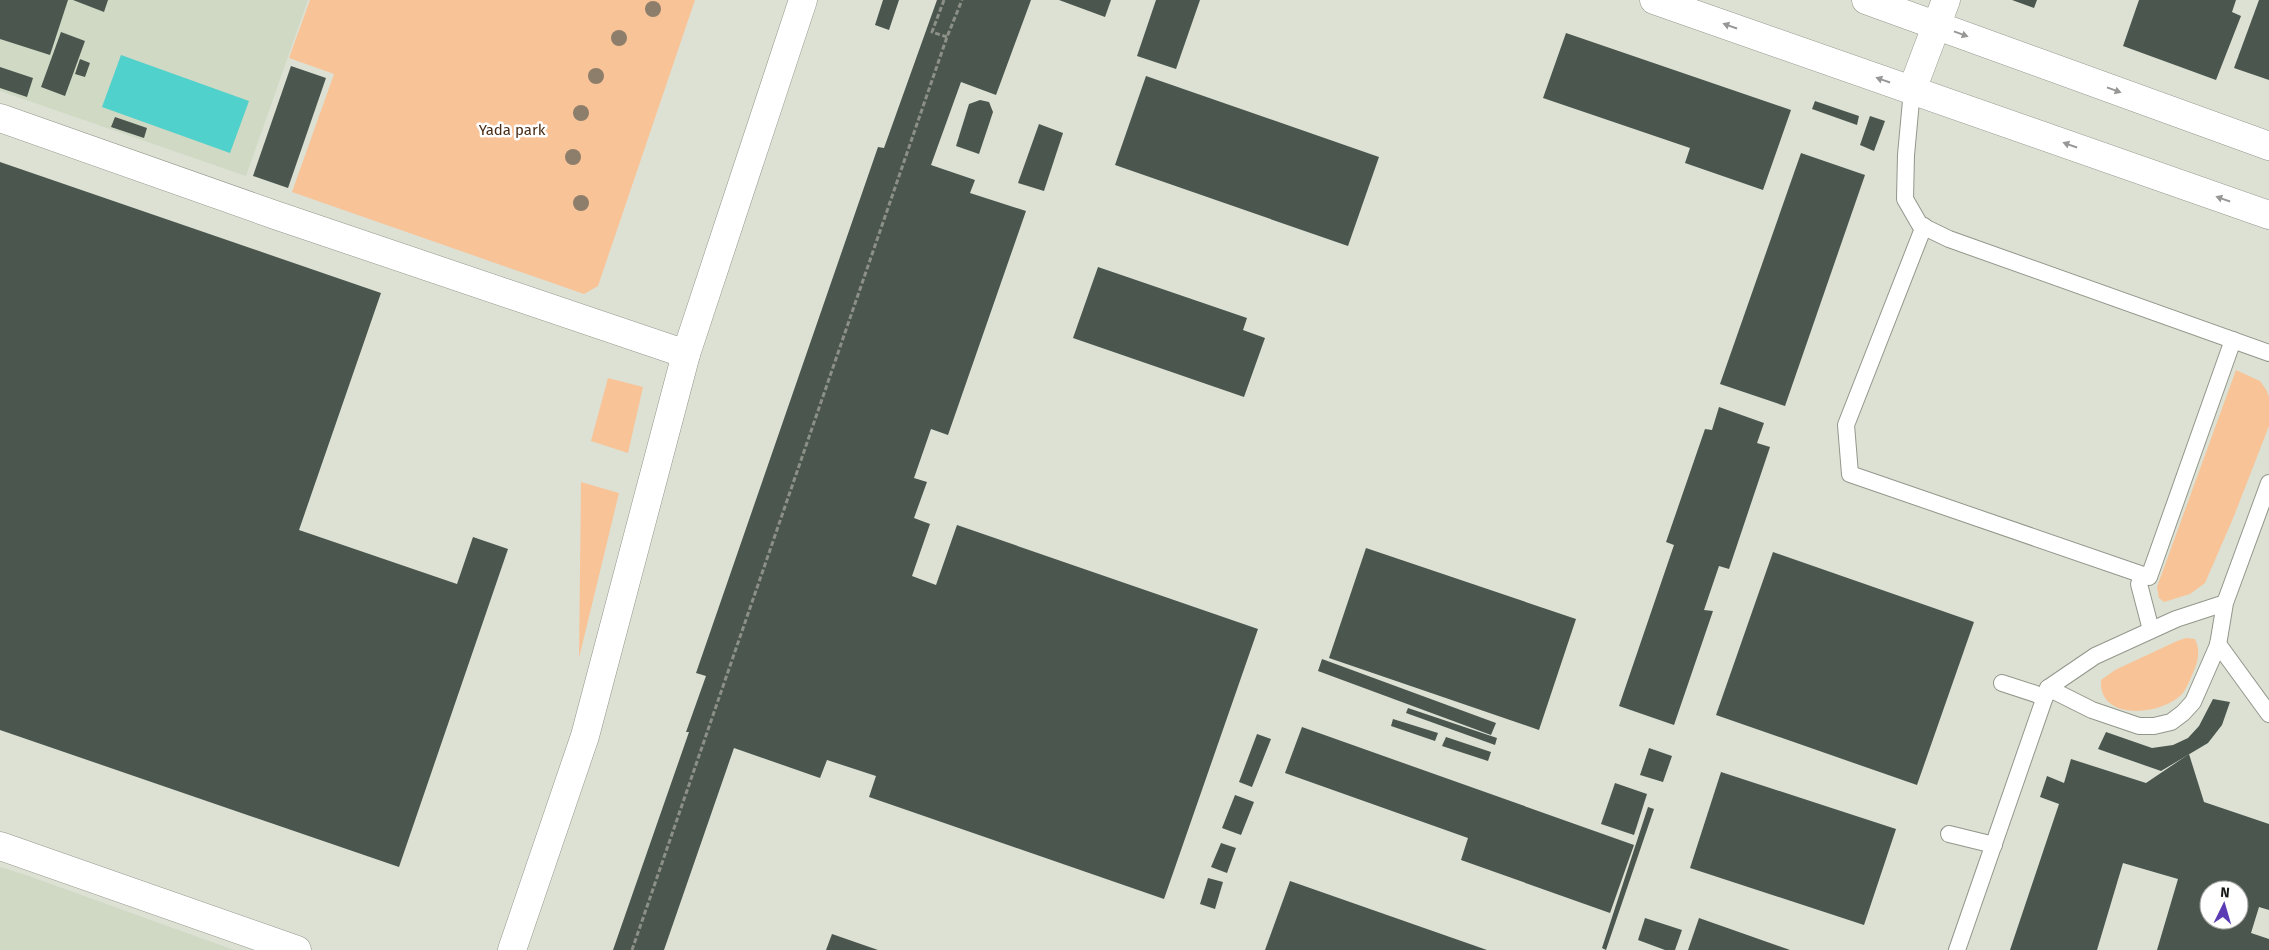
<svg xmlns="http://www.w3.org/2000/svg" width="2269" height="950" viewBox="0 0 2269 950" font-family="'Fira Sans',sans-serif">
	<style>
		.built { fill: #d0d9c4 }
		.green { fill: #f9c398 }
		.water { fill: #50d1cb }
		.building { fill: #4b564f; fill-rule: evenodd }
		.lines { fill: none; stroke-linecap: round; stroke-linejoin: round }
		.service-casing { stroke: #92978b; stroke-width: 18 }
		.minor-casing { stroke: #92978b; stroke-width: 29 }
		.tertiary-casing { stroke: #92978b; stroke-width: 29 }
		.path { stroke: #8c9086; stroke-width: 3; stroke-dasharray: 5 2.5; stroke-linecap: butt }
		.service { stroke: #fff; stroke-width: 16 }
		.minor { stroke: #fff; stroke-width: 28 }
		.tertiary { stroke: #fff; stroke-width: 28 }
		.tree { fill: #8c7e6a }
		.oneway { fill: #979896 }
		.labels { text-anchor: middle; dominant-baseline: central; stroke-width: 5; stroke-linejoin: round; paint-order: stroke }
		.park-label { font-size: 15px; fill: #4a2d14; stroke: #fff }
	</style>
	<rect width="100%" height="100%" fill="#dce1d4"/>
	<g class="built">
		<path d="M0 0H308L246 176 0 91Z"/>
		<path d="M0 867 26 875 234 950H0Z"/>
	</g>
	<g class="green">
		<path d="M310 0H695L598 286 584 294 292 192 334 74 289 58Z"/>
		<path d="M2236 370 2260 381 2267 391 2269 397V426L2234 516 2205 583 2190 594 2164 602 2159 598 2157 587Z"/>
		<path d="M608 378 643 387 628 453 591 441Z"/>
		<path d="M581 482 619 493 579 658Z"/>
		<path d="M2186 638 2195 639C2201 652 2198 662 2192 675 2189 682 2186 690 2181 695 2160 716 2098 721 2101 680L2115 670 2177 641Z"/>
	</g>
	<path class="water" d="M121 55 249 101 230 153 102 107Z"/>
	<g class="building">
		<path d="M0 0H68L50 55 0 39Z"/>
		<path d="M73 0H108L104 12Z"/>
		<path d="M883 0H899L889 30 875 25Z"/>
		<path d="M937 0H1031L996 95 961 82 931 165 975 180 970 193 1026 211 948 435 931 429 914 478 927 482 914 518 930 524 912 576 936 585 957 525 1258 629 1164 899 869 797 876 776 827 760 820 778 734 748 664 950H613L689 732H686L706 676 696 673 878 147 884 148Z"/>
		<path d="M1059 0H1111L1105 17Z"/>
		<path d="M1156 0H1200L1176 69 1137 56Z"/>
		<path d="M2012 0H2037L2034 8Z"/>
		<path d="M2139 0H2236L2232 12 2241 16 2216 80 2123 46Z"/>
		<path d="M2259 0H2269V80L2234 68Z"/>
		<path d="M61 32 85 41 65 96 41 87Z"/>
		<path d="M1566 33 1791 110 1763 190 1685 163 1690 148 1543 98Z"/>
		<path d="M80 59 90 63 85 77 75 74Z"/>
		<path d="M291 66 326 78 288 188 253 176Z"/>
		<path d="M0 67 33 78 27 97 0 88Z"/>
		<path d="M1146 76 1379 157 1348 246 1115 165Z"/>
		<path d="M980 100 989 102 993 112 979 154 956 146 969 104Z"/>
		<path d="M1815 101 1859 116 1857 125 1812 109Z"/>
		<path d="M1870 116 1885 121 1874 151 1860 145Z"/>
		<path d="M115 117 147 128 144 138 111 127Z"/>
		<path d="M1039 124 1063 133 1044 191 1018 183Z"/>
		<path d="M1801 153 1865 175 1785 406 1720 384Z"/>
		<path d="M0 162 381 293 299 530 457 584 473 537 508 549 399 867 0 730Z"/>
		<path d="M1098 267 1247 318 1243 330 1265 338 1244 397 1073 338Z"/>
		<path d="M1719 407 1764 423 1757 443 1770 447 1729 569 1719 566 1704 610 1713 611 1674 725 1619 706 1674 545 1666 542 1705 429 1712 430Z"/>
		<path d="M1366 548 1576 619 1539 730 1329 658Z"/>
		<path d="M1773 552 1974 622 1917 785 1716 715Z"/>
		<path d="M1322 659 1496 723 1491 735 1318 671Z"/>
		<path d="M2213 699 2230 702 2222 725 2208 743 2161 771 2098 749 2106 732 2152 748 2173 745 2188 738 2199 726Z"/>
		<path d="M1408 708 1497 738 1495 745 1406 713Z"/>
		<path d="M1393 719 1438 733 1435 741 1391 726Z"/>
		<path d="M1302 727 1634 845 1610 913 1461 860 1468 838 1285 773Z"/>
		<path d="M1257 734 1271 739 1252 787 1239 782Z"/>
		<path d="M1446 737 1491 752 1488 761 1442 746Z"/>
		<path d="M1649 748 1672 756 1663 782 1640 775Z"/>
		<path d="M2189 754 2204 802 2269 824V910L2259 907 2251 933 2269 939V950H2157L2178 879 2123 863 2097 950H2010L2059 804 2040 797 2047 776 2064 783 2071 759 2146 783ZM2209 890H2239V920H2209Z"/>
		<path d="M1721 772 1896 829 1864 925 1690 868Z"/>
		<path d="M1615 783 1647 794 1634 835 1601 824Z"/>
		<path d="M1235 795 1254 802 1241 835 1222 828Z"/>
		<path d="M1648 807 1654 809 1606 950 1602 948Z"/>
		<path d="M1221 843 1236 848 1227 873 1211 867Z"/>
		<path d="M1208 878 1223 882 1215 909 1200 904Z"/>
		<path d="M1290 881 1487 950H1265Z"/>
		<path d="M1645 918 1682 930 1675 950H1665L1638 940Z"/>
		<path d="M1699 918 1790 950H1688Z"/>
		<path d="M832 934 878 950H826Z"/>
	</g>
	<g class="lines">
		<g class="service-casing">
			<g id="service">
				<path d="M1912 90 1906 155 1905 199 1920 225 1949 239 2269 353"/>
				<path d="M1924 226 1846 425 1850 474 2149 577 2233 340"/>
				<path d="M2143 575 2139 584 2151 630"/>
				<path d="M2225 603 2176 619 2095 656 2048 688 2092 710 2139 726H2154L2171 722 2183 713 2193 702 2218 645 2225 603 2269 483"/>
				<path d="M2218 644 2269 714"/>
				<path d="M2002 683 2045 697"/>
				<path d="M1949 834 1994 845"/>
				<path d="M1957 950 2048 688"/>
			</g>
		</g>
		<g class="minor-casing">
			<g id="minor">
				<path d="M1912 90 1946 0"/>
				<path d="M0 118 278 216 686 354"/>
			</g>
		</g>
		<g class="tertiary-casing">
			<g id="tertiary">
				<path d="M1654 0 2269 215"/>
				<path d="M1866 0 2269 146"/>
				<path d="M0 846 297 950"/>
				<path d="M512 950 585 736 686 354 803 0"/>
			</g>
		</g>
		<g class="path">
			<path d="M944 0 932 32 947 37"/>
			<path d="M632 950 947 37 962 0"/>
		</g>
		<use href="#service" class="service"/>
		<use href="#minor" class="minor"/>
		<use href="#tertiary" class="tertiary"/>
	</g>
	<g class="tree">
		<circle cx="653" cy="9" r="8"/>
		<circle cx="619" cy="38" r="8"/>
		<circle cx="596" cy="76" r="8"/>
		<circle cx="581" cy="113" r="8"/>
		<circle cx="573" cy="157" r="8"/>
		<circle cx="581" cy="203" r="8"/>
	</g>
	<defs><path id="oneway-solid" d="M-6-.8H1V-3.2L6.5 0L1 3.2V.8H-6Z" transform="scale(1.25)"/></defs>
	<g class="oneway">
		<use href="#oneway-solid" transform="translate(1730 26) rotate(-161)"/>
		<use href="#oneway-solid" transform="translate(1961 34) rotate(20)"/>
		<use href="#oneway-solid" transform="translate(1883 80) rotate(-161)"/>
		<use href="#oneway-solid" transform="translate(2114 90) rotate(20)"/>
		<use href="#oneway-solid" transform="translate(2070 145) rotate(-161)"/>
		<use href="#oneway-solid" transform="translate(2223 199) rotate(-161)"/>
	</g>
	<g class="labels">
		<g class="park-label">
			<text x="512" y="130">Yada park</text>
		</g>
	</g>
	<g transform="translate(2224 905) rotate(5)"><circle r="24" fill="#ffffff" stroke="#a3a3a2"/>
	<path d="M0-4L9 19L0 12L-9 19Z" fill="#5b3cb4"/>
	<text y="-8" font-size="14" font-weight="bold" text-anchor="middle" fill="#181a16">N</text>
	</g>
</svg>
